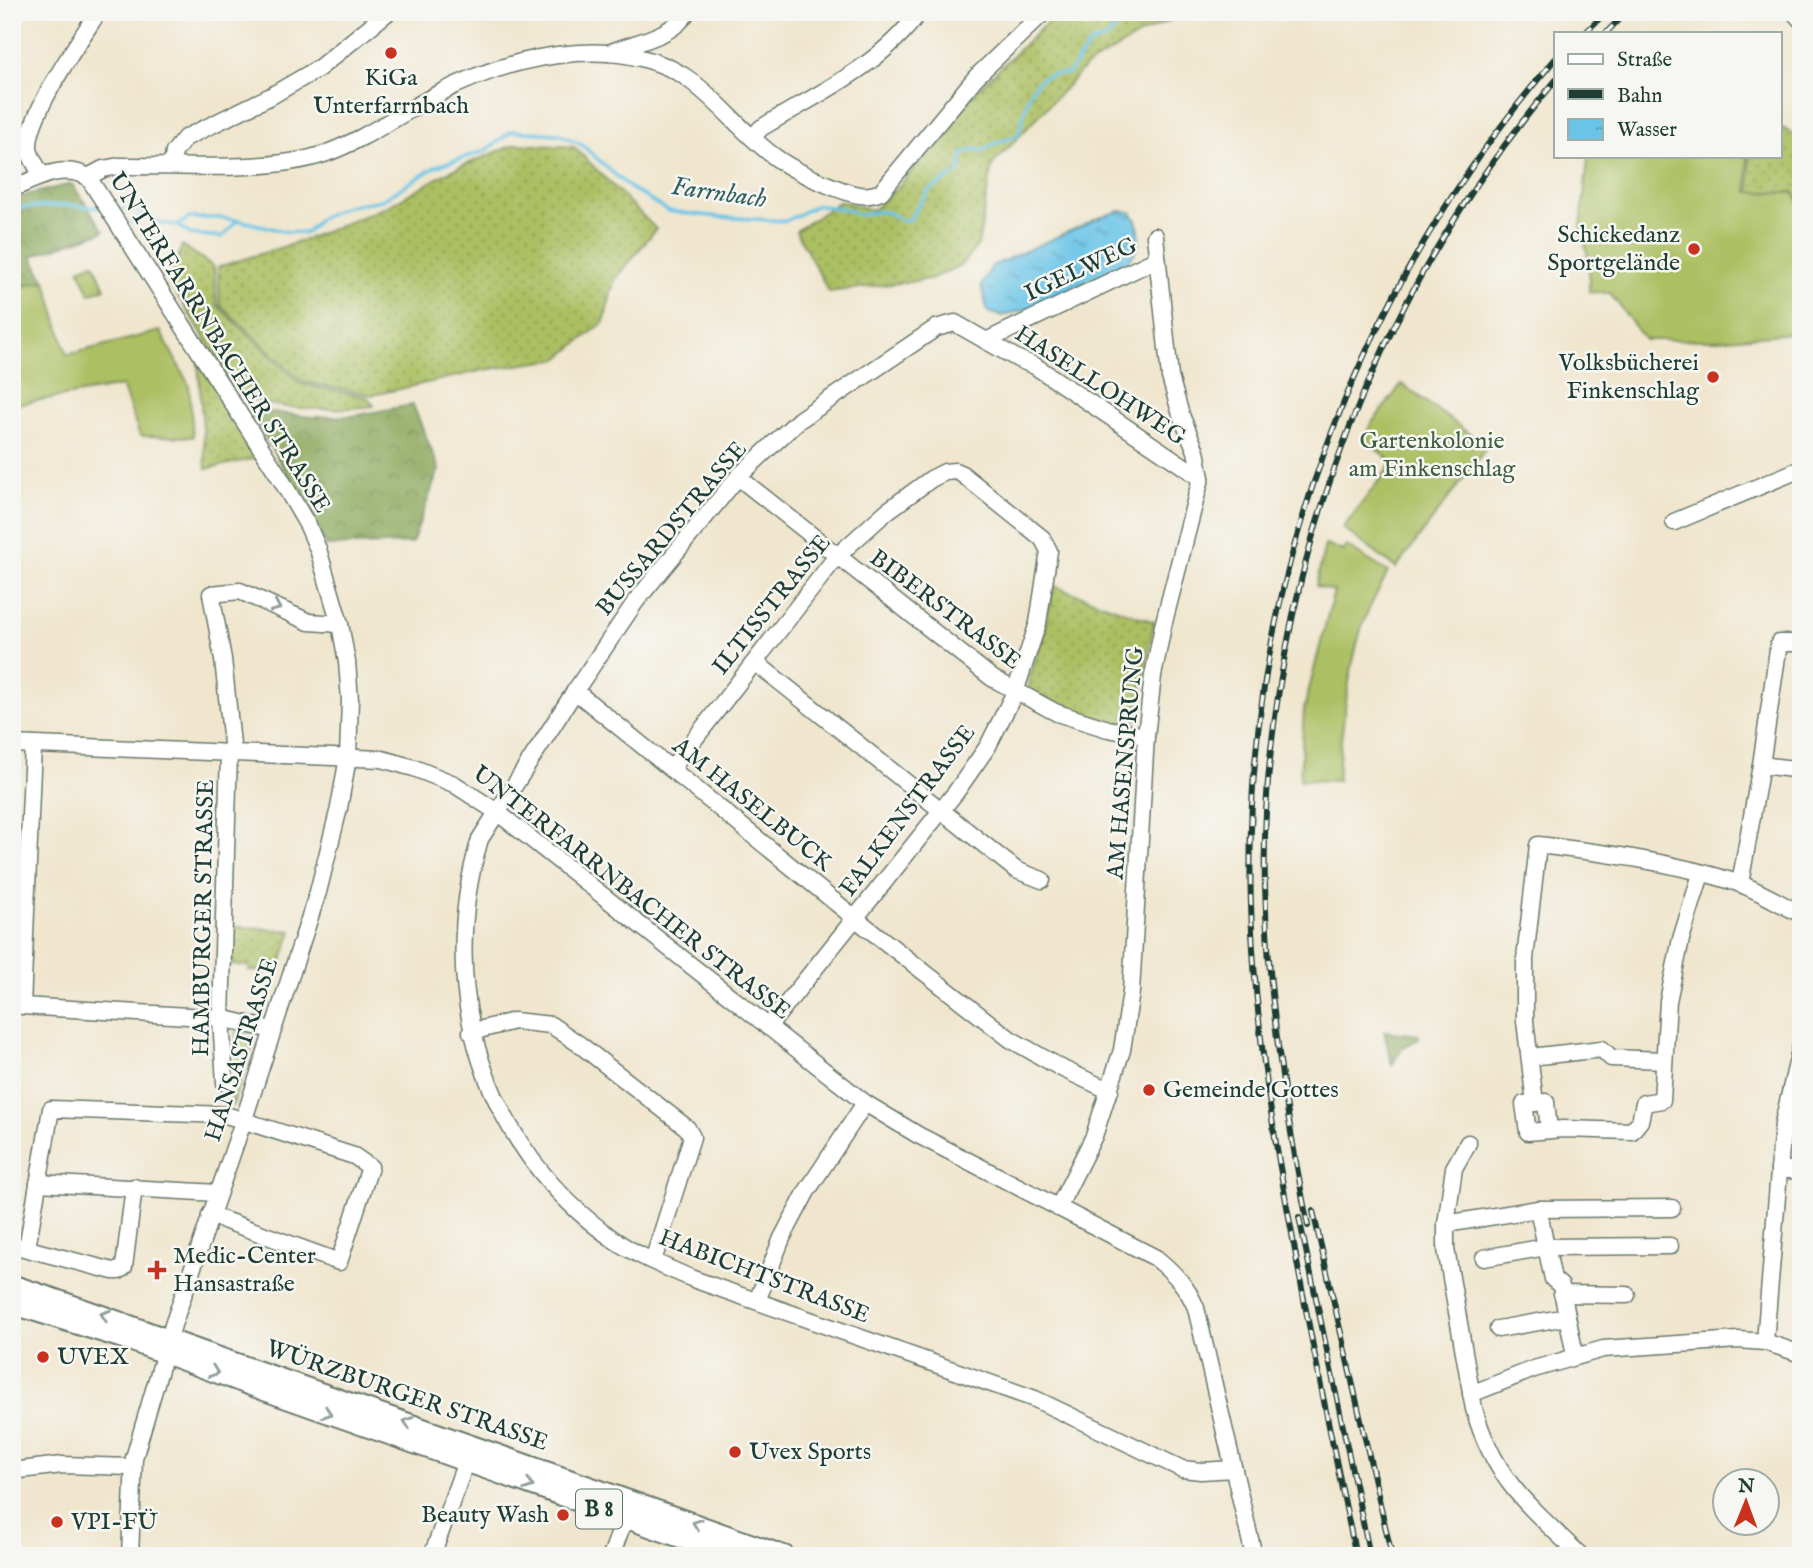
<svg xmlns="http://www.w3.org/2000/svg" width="1813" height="1568" viewBox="0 0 1813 1568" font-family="'IM FELL English',serif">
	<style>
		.grass { fill: url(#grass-dots); stroke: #667e4b; stroke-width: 2 }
		.forest { fill: url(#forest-crowns); stroke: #547246; stroke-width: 2 }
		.garden { fill: #acbf62; stroke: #667e4b; stroke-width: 2 }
		.water { fill: url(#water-ripples); stroke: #44808e; stroke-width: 2 }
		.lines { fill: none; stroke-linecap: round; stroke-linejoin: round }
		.stream { stroke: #69c4e7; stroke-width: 3.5 }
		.minor-casing { stroke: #68786a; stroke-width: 19 }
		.major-casing { stroke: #68786a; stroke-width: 23 }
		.minor { stroke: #fff; stroke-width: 16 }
		.major { stroke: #fff; stroke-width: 19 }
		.rail-casing { stroke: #1f3d34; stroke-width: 6 }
		.rail { stroke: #f6f6f2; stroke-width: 3.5; stroke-dasharray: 10; stroke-linecap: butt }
		.oneway { stroke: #8f9e9a }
		.poi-dot { fill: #c8321e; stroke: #f6f6f2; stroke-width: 2.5 }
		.labels { text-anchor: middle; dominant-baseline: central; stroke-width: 5; stroke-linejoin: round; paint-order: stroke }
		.shield { fill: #f6f6f2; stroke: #60746d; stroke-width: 2 }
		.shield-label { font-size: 23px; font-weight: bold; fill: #1f3d34 }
		.poi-label { font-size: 24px; fill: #1f3d34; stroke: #f6f6f2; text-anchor: start }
		.street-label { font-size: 24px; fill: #1f3d34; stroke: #f6f6f2 }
		.park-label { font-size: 24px; fill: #425e40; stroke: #f6f6f2 }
		.water-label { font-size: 26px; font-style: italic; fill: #325f61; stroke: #f6f6f2 }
	</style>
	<defs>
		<pattern id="grass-dots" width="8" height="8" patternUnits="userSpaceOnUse" patternTransform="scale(1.75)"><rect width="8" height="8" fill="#acbf62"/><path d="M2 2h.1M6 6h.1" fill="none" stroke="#8b9c52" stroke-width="1.8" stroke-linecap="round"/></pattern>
		<pattern id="forest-crowns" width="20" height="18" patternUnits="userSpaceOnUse" patternTransform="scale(1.75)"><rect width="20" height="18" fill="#89a658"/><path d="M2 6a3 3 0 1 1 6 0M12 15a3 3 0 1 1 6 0" fill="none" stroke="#6f884a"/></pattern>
		<pattern id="water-ripples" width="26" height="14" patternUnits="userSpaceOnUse" patternTransform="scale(1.75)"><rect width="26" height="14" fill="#69c4e7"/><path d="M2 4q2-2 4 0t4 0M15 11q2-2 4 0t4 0" fill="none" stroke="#56a0bc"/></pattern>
	</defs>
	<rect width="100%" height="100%" fill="#f6f6f2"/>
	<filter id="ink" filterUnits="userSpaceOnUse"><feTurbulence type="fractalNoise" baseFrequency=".0143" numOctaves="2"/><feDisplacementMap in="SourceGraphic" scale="14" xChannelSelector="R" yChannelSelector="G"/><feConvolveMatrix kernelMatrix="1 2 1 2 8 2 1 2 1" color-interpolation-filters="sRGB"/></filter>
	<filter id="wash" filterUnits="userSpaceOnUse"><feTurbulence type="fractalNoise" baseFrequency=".00686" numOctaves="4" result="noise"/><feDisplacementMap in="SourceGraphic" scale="28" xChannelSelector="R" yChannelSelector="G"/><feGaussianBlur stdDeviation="1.57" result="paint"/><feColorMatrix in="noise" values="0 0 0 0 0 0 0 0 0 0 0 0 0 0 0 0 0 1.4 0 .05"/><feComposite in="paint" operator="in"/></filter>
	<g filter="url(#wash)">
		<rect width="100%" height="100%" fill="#f0e6ce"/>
		<g class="grass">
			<path d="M1058 12H1187L1141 34 1085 67 992 165 978 245 960 266 930 279 829 292 796 231 840 201 873 210 901 184 977 90Z"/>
			<path d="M1780 127 1801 138V203L1794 192H1750L1749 156H1780Z"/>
			<path d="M516 144 574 147 656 229 614 281 604 322 558 359 484 370 373 395 303 382 220 305 218 267 302 241 386 207 450 171Z"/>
			<path d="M182 245 214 267 217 305 301 384 367 397 374 406C337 410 273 413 241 394L170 284Z"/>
			<path d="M198 362 261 457 206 469Z"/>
			<path d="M1054 586 1154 622 1136 721C1111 729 1055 702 1030 692L1028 682 1042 641Z"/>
			<path d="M230 926 292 931 278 972 249 971V966L231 965Z"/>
			<path d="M235 1028 245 1033 251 1039 252 1050 232 1107V1084L239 1083Z"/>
		</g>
		<g class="forest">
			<path d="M72 184 104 231 32 256 45 281 12 288V201L30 194Z"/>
			<path d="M413 405 439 469 412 543 325 546 315 523 252 415 257 410 311 417 352 416Z"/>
			<path d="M1384 1031 1419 1035V1039L1402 1048 1392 1065Z"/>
		</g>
		<g class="garden">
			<path d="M1588 156H1747L1748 192 1794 193 1801 207V332L1718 340H1645L1610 293 1589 292V261L1581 227Z"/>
			<path d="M94 263 105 288 90 294 79 269Z"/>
			<path d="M46 281 67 355 160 331 189 385 193 437 140 436 122 386 18 404 12 408V289Z"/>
			<path d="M1402 384 1487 447 1396 568 1343 528 1393 462 1365 441 1371 424Z"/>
			<path d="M1325 545 1344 551 1346 546 1348 547 1388 572C1379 590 1368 608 1362 626 1347 676 1342 730 1337 781L1300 780 1304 709 1334 591 1316 586Z"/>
		</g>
		<path class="water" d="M1120 211 1131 212C1143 230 1142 247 1127 262L1032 308 1002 316 988 312 981 286 992 266 1101 217Z"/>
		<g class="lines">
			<g class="stream">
				<path d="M12 208 70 205 101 208"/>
				<path d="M116 209 145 211 160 223 177 225 190 218H218L238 220 287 232 306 233 319 219 347 206 382 200 437 166 485 151 512 131 559 134 582 145 630 188 668 211 719 217 786 221 817 205 849 210 859 215C879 211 885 208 902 221L910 219 928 191 959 172 963 154 974 149 983 151 994 144 1018 135C1024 119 1026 89 1041 79 1048 73 1060 74 1068 74L1090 44 1106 39 1124 19 1133 12"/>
				<path d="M132 223 145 211"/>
				<path d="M177 225 190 234 222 237 238 220"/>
			</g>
		</g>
	</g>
	<g filter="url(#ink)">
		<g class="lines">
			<g class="minor-casing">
				<g id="minor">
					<path d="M1794 12 1801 20"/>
					<path d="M609 53C634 42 673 37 687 12"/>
					<path d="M753 137 761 128C815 95 881 66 919 12"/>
					<path d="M172 165 174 152 185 138 271 96 319 68 388 12"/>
					<path d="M42 176C38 168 29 156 29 147 28 114 79 42 98 12"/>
					<path d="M88 177 103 169 119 166C179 165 268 173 324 154 364 140 398 115 436 95 486 68 551 49 609 53 634 55 662 62 684 76 718 99 742 133 775 157 793 170 815 180 836 188 852 194 865 199 881 192L976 77 1044 12"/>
					<path d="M12 189C37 178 63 163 88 177L279 476 308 526 318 549 340 624 347 662 350 700 348 757 339 808 318 892 244 1119 173 1325 134 1458 130 1556"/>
					<path d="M986 341 1157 259"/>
					<path d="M738 477 992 678 1057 713 1108 729 1146 736"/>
					<path d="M1201 478 1035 366 1018 359 955 323 936 328 799 420 738 477 636 601 575 691 480 839C435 989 483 1147 613 1239 637 1256 666 1267 693 1279L1035 1399 1182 1469 1201 1471 1234 1469"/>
					<path d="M1674 522 1801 469"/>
					<path d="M755 662 1016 870 1042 880"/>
					<path d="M575 691 856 919 1010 1039 1063 1069 1110 1091"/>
					<path d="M12 744 382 759 414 768 454 784 497 812 865 1103 918 1135 1156 1258C1174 1273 1187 1286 1196 1308L1254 1556"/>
					<path d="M33 745 22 1006 221 1018 272 1030"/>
					<path d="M233 754 223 659 211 594 240 591 309 622 340 624"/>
					<path d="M1761 765 1801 770"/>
					<path d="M672 768 837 556 886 512 931 479 945 472 955 471 962 474 1042 538 1049 551 1038 623 1015 692 988 746 956 792 768 1027"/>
					<path d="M1740 884 1761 765 1779 643H1801"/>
					<path d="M471 1032 514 1021 551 1025 579 1044 687 1128 692 1137 653 1261"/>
					<path d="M1530 1057 1602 1049 1611 1058 1664 1060"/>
					<path d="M225 1083 221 1018 229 753"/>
					<path d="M1535 1103 1524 1104 1528 1132 1563 1129 1632 1131 1640 1121 1644 1103 1662 1100 1668 1001 1681 939 1701 874"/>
					<path d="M1549 1130 1546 1102 1535 1103 1525 1021V959L1538 845C1606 853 1673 862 1738 883 1760 891 1780 904 1801 914"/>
					<path d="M1468 1143 1454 1168 1446 1224V1249L1474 1409C1495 1481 1529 1506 1581 1556"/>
					<path d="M1779 1169 1801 1171"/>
					<path d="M38 1183 218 1193"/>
					<path d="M1058 1208 1094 1136 1122 1050 1131 992 1146 736 1153 676 1163 626 1201 478 1196 451 1181 415 1170 377 1155 236"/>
					<path d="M1538 1209 1553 1279 1561 1286 1575 1355"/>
					<path d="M1446 1224 1538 1209 1672 1208"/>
					<path d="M12 1245 113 1271H119L124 1267 134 1187"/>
					<path d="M27 1248 51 1109 226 1115 354 1156 370 1167 339 1262 210 1215"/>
					<path d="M1484 1258 1546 1247 1670 1246"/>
					<path d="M1562 1294 1627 1295"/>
					<path d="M757 1301 782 1238 807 1191 865 1103"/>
					<path d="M1498 1329 1567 1317"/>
					<path d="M1765 1342 1783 1123 1801 1046"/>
					<path d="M1471 1394 1534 1369 1603 1349 1738 1340 1765 1342 1801 1354"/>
					<path d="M12 1471 62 1465 132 1467"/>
					<path d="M432 1556 469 1453"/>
					<path d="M611 1556 625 1518"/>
				</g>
			</g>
			<g class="major-casing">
				<g id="major">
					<path d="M12 1285C88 1309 162 1338 238 1364 420 1427 603 1491 785 1556"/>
					<path d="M12 1304 131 1341 263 1390 733 1556"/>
				</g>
			</g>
			<use href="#minor" class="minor"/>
			<use href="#major" class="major"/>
			<g class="rail-casing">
				<g id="rail">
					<path d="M1585 33 1606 12"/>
					<path d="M1606 33 1626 12"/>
					<path d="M1313 1211 1392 1556"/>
					<path d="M1299 1217 1370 1556"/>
					<path d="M1308 1226C1286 1113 1268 1000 1265 886 1263 809 1271 730 1285 655 1324 442 1417 245 1556 80"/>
					<path d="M1356 1556C1333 1447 1310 1338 1291 1228 1271 1122 1254 1014 1251 905 1241 595 1354 293 1556 58"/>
				</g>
			</g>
			<use href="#rail" class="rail"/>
		</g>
		<defs><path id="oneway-chevron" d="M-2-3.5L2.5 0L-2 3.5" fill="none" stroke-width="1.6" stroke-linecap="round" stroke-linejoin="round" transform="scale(1.75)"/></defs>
		<g class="oneway">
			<use href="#oneway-chevron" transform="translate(276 607) rotate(24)"/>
			<use href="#oneway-chevron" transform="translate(105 1315) rotate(-161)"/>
			<use href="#oneway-chevron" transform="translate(214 1372) rotate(20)"/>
			<use href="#oneway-chevron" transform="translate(327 1413) rotate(19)"/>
			<use href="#oneway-chevron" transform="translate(408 1422) rotate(-161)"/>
			<use href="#oneway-chevron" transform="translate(529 1485) rotate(19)"/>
			<use href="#oneway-chevron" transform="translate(697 1524) rotate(-160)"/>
		</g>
	</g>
	<g class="poi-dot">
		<circle cx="391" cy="53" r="7"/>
		<circle cx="1694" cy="249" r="7"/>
		<circle cx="1713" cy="377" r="7"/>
		<circle cx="1149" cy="1090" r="7"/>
		<path d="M153.5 1259.5h7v7h7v7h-7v7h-7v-7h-7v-7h7z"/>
		<circle cx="43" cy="1357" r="7"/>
		<circle cx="735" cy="1452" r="7"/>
		<circle cx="563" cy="1515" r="7"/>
		<circle cx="57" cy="1522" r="7"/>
	</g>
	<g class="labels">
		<rect class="shield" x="576" y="1489.5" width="46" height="39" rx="5"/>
		<g class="shield-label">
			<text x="599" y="1509">B 8</text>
		</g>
		<g class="poi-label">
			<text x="391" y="78" text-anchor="middle">KiGa<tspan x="391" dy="28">Unterfarrnbach</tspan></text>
			<text x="1680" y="235" text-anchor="end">Schickedanz<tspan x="1680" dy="28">Sportgelände</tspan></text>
			<text x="1699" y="363" text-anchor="end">Volksbücherei<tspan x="1699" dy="28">Finkenschlag</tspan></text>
			<text x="1163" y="1090">Gemeinde Gottes</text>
			<text x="173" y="1256">Medic-Center<tspan x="173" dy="28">Hansastraße</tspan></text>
			<text x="57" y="1357">UVEX</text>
			<text x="749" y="1452">Uvex Sports</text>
			<text x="549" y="1515" text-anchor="end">Beauty Wash</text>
			<text x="71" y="1522">VPI-FÜ</text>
		</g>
		<g class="street-label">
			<text transform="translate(1081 270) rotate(-25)">IGELWEG</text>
			<text transform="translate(219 343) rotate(58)">UNTERFARRNBACHER STRASSE</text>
			<text transform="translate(1100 386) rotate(33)">HASELLOHWEG</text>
			<text transform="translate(672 529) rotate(-50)">BUSSARDSTRASSE</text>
			<text transform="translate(772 605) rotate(-51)">ILTISSTRASSE</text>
			<text transform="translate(945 610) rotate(37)">BIBERSTRASSE</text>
			<text transform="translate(1126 763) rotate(-85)">AM HASENSPRUNG</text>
			<text transform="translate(752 805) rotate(39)">AM HASELBUCK</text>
			<text transform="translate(908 811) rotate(-53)">FALKENSTRASSE</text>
			<text transform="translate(631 893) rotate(38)">UNTERFARRNBACHER STRASSE</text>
			<text transform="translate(204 918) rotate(-89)">HAMBURGER STRASSE</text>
			<text transform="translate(242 1050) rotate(-72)">HANSASTRASSE</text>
			<text transform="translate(764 1277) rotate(21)">HABICHTSTRASSE</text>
			<text transform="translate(407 1396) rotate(19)">WÜRZBURGER STRASSE</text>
		</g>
		<g class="park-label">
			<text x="1432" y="441">Gartenkolonie<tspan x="1432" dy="28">am Finkenschlag</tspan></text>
		</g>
		<g class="water-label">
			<text transform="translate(719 193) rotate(8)">Farrnbach</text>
		</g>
	</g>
	<rect width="1813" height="1568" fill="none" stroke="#f6f6f2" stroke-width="42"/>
	<rect x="1554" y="32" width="228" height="126" fill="#f6f6f2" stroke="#a0aca6" stroke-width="2"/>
	<rect x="1568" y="54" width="35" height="10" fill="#ffffff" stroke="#a0aca6" stroke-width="2"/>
	<text x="1617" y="66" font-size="21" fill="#1f3d34">Straße</text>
	<rect x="1568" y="89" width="35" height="10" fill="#1f3d34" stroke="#a0aca6" stroke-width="2"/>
	<text x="1617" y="102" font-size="21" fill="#1f3d34">Bahn</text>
	<rect x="1568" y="119" width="35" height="21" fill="url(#water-ripples)" stroke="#a0aca6" stroke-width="2"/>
	<text x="1617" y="136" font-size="21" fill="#1f3d34">Wasser</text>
	<g transform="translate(1746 1502) rotate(1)"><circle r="33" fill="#f6f6f2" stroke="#a0aca6" stroke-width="2"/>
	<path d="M0-5L12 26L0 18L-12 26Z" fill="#c8321e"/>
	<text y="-10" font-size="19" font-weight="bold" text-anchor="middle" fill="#1f3d34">N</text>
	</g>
</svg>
